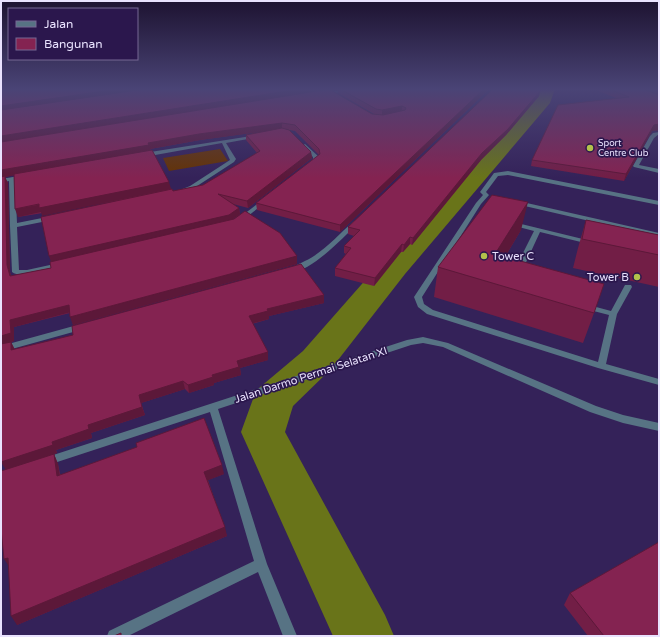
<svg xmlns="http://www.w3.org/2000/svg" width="660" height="637" viewBox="0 0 660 637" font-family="'Varela Round',sans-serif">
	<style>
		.green { fill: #643203 }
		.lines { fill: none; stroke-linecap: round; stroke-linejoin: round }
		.river { fill: #697419; fill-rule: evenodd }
		.lane { fill: #577384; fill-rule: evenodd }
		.street { fill: #577384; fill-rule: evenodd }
		.wall { fill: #721e46; fill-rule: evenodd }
		.shaded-wall { fill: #5c1839 }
		.building { fill: #842351; stroke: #5c1839 }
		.poi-dot { fill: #b3c24b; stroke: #2b174d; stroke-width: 1.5 }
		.labels { text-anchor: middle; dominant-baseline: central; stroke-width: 3.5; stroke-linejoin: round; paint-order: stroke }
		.far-poi-label { font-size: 9px; fill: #e9e2fe; stroke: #2b174d; text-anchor: start }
		.poi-label { font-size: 11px; fill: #e9e2fe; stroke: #2b174d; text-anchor: start }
		.street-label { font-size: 11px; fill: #e9e2fe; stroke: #2b174d }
	</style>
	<rect width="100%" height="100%" fill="#342259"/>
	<path class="green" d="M220 149 228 161 169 171 163 158Z"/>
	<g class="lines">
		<path class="river" d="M537 89H555L550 103 405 274 331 369 293 406 285 432 385 615 394 636H333L241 432 253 399 259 388 303 351 383 260 534 97Z"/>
		<g class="lane">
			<path d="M659 132V134L654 138 639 165 659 169V173L634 167 633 166 650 136 653 133Z"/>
			<path d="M508 171 659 201V205L508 175 498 176 486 192 489 195 481 204 422 297 424 304 433 310 598 362 609 315 582 308 581 306 585 304 611 311 625 285H631L632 287 617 314 606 364 659 379V385L598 368 427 314 418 307 414 297 476 203 483 195 480 192 494 173Z"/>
			<path d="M518 201 659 233V237L516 204 515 203Z"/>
			<path d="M513 222 591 241 592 242 589 244 540 232 522 271 518 273H515L514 271 534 231 511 225V223Z"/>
		</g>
		<g class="street">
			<path d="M345 89H355L324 95 322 94Z"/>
			<path d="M257 135H259V137L226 143 236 159 234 162 194 188 182 193 179 191 180 190 190 186 230 160 222 143 144 157 141 155 144 153Z"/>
			<path d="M305 144 319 157V161L313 167 308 166 313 161V157L302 146Z"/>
			<path d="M25 175 28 177 27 178 15 180 17 223 52 216 55 218 52 220 17 227 19 270H27L59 263 63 265 62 267C50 269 21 279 12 272L10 226 9 181 1 183V179Z"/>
			<path d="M265 198 267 199V201L243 220H239V218Z"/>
			<path d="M355 221 357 222V224C344 237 309 274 290 272L289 270C296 264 307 261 314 256 329 246 340 233 353 222Z"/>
			<path d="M81 324 84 325 85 327 84 329 1 352V346Z"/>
			<path d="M423 337 448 343 596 406 623 415 659 423V431L623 423 590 412 443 347 423 343 411 345 218 409 267 564 297 636H283L258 572 128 636H107L109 631 254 561 210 412 45 466 41 465 40 462 41 459 407 340Z"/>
		</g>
	</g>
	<g class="wall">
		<path d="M1 89H333L330 90 372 114H374L338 93V89H489L340 232 257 210 256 203 319 155 295 131 284 129 311 152 312 158 248 208 233 204 239 208 240 214 232 220 297 264 73 325 70 313 14 327V341L11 342 15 350 324 295V303L269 316V319L252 324 268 360 240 368 241 375 214 383V385L189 393 185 389 141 403 145 415 91 433 92 438 56 450 57 453 7 469 54 454 58 464 60 474H224L208 480 227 536 17 625 6 470ZM273 130 246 135V140L257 153 203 185 173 191 171 189 150 149 200 140ZM14 175 18 217 117 201 51 261V268L11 276 10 272 8 183 5 177Z"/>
		<path d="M594 89H659V130L652 131 624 181 531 166 532 160 616 98Z"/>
		<path d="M540 91 539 96 506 135 481 160 412 245 410 244 403 252H401L374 286 335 276V268L346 254 344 253V246L354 236 348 234V227Z"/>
		<path d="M586 220 659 235V287L573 268 578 248Z"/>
		<path d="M521 230 505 257 594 313 583 343 434 297 438 267Z"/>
		<path d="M570 593 659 636H588L564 605Z"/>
	</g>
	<g class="shaded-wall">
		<path d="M118 89H156L1 111V106Z"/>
		<path d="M300 89H333L1 142V136Z"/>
		<path d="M484 89H489L340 232V225Z"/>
		<path d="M539 89H542L540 91 539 96 506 135 481 160 412 245 413 238 482 153Z"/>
		<path d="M402 106V112L382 115V110Z"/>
		<path d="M282 123V129L200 140 150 149V151L5 177 8 183 10 272 13 284 10 276 7 265 1 170 148 143 199 134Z"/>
		<path d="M659 124V130L652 131 624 181 626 174 654 125Z"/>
		<path d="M311 152 312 158 248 208 247 201Z"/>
		<path d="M169 182 171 189 42 216 41 212 18 217 15 209Z"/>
		<path d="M528 202 521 230 490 282 495 254Z"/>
		<path d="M239 208 240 214 229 222 51 262 49 256Z"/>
		<path d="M410 237V244L403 252 404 245Z"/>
		<path d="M402 244 401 252 374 286 375 278Z"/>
		<path d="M297 256V264L73 325 70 317Z"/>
		<path d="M324 295V303L269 316V319L250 324 249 316 267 309Z"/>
		<path d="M69 305 71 312 14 327V341L1 345V336L10 320Z"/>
		<path d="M11 342 15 350H11Z"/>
		<path d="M268 352V360L240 368 241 375 214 383V385L189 393 188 385 212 375 237 361Z"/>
		<path d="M183 381 185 389 141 403 139 395Z"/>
		<path d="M142 407 145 415 91 433 92 438 56 450 57 453 6 470 1 462 52 442 88 425Z"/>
		<path d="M54 454 58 464 61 485 57 476Z"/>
		<path d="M222 465 224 474 206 481 204 472Z"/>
		<path d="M225 527 227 536 17 625 11 616Z"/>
		<path d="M8 558 10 568 4 559Z"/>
	</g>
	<g class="building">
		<path d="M1 89H118L1 106Z"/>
		<path d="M144 89H300L1 136V110Z"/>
		<path d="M329 89 372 114 383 115 405 110 406 108 402 106 382 110 376 109 340 89H484L340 225 256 203 320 154 319 149 295 125 282 123 199 134 148 143 149 145 1 170V142Z"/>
		<path d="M493 89H540L541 90 508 129 482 153 413 238 410 237 404 245 402 244 375 278 335 268 351 248 344 246 360 230 348 227Z"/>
		<path d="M609 89H644L659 95V124L654 125 626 174 532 160 558 105 629 97Z"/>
		<path d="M282 128 289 130 311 152 247 201 218 194 239 208 229 215 49 256 41 217 172 189 173 191 203 185 260 151 246 135Z"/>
		<path d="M152 150 169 182 39 208V204L15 209 14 174Z"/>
		<path d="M5 176 7 265 10 276 51 268 50 262 234 219 245 211 280 233 297 256 70 317 69 305 10 320 11 333 1 336V177Z"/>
		<path d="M492 195 528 202 495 254 604 284 594 313 438 267Z"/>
		<path d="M586 220 659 235V255L582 239Z"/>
		<path d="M301 264 324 295 267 309 268 311 249 316 268 352 237 361 239 367 212 375 213 377 188 385 183 381 139 395 142 407 88 425 89 429 52 442 53 445 1 462V344L11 342V350L73 335 72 326Z"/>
		<path d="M204 418 222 465 204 472 225 527 11 616 8 558 4 559 1 529V471L54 454 57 476 137 447 136 443Z"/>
		<path d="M659 542V636H604L570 593Z"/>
		<path d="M121 633V636H114Z"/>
	</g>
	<linearGradient id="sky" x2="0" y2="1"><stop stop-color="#1d1331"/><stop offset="0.5" stop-color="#4a4476"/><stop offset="1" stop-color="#4a4476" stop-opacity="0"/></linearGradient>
	<rect width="660" height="178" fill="url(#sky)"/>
	<g class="poi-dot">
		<circle cx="590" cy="148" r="4"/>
		<circle cx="484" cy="256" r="4"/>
		<circle cx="637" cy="277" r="4"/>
	</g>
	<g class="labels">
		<g class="far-poi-label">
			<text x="598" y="143">Sport<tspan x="598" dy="10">Centre Club</tspan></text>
		</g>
		<g class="poi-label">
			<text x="492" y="256">Tower C</text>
			<text x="629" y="277" text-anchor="end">Tower B</text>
		</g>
		<g class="street-label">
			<text transform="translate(311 375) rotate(-18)">Jalan Darmo Permai Selatan XI</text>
		</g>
	</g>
	<rect width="660" height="637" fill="none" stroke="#e9e2fe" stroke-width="4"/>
	<rect x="8" y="8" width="130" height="52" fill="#2b174d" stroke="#776894"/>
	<rect x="16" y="21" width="20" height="6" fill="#577384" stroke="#776894"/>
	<text x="44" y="28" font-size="12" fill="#e9e2fe">Jalan</text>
	<rect x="16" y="38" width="20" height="12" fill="#842351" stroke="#776894"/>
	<text x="44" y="48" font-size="12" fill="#e9e2fe">Bangunan</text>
</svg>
